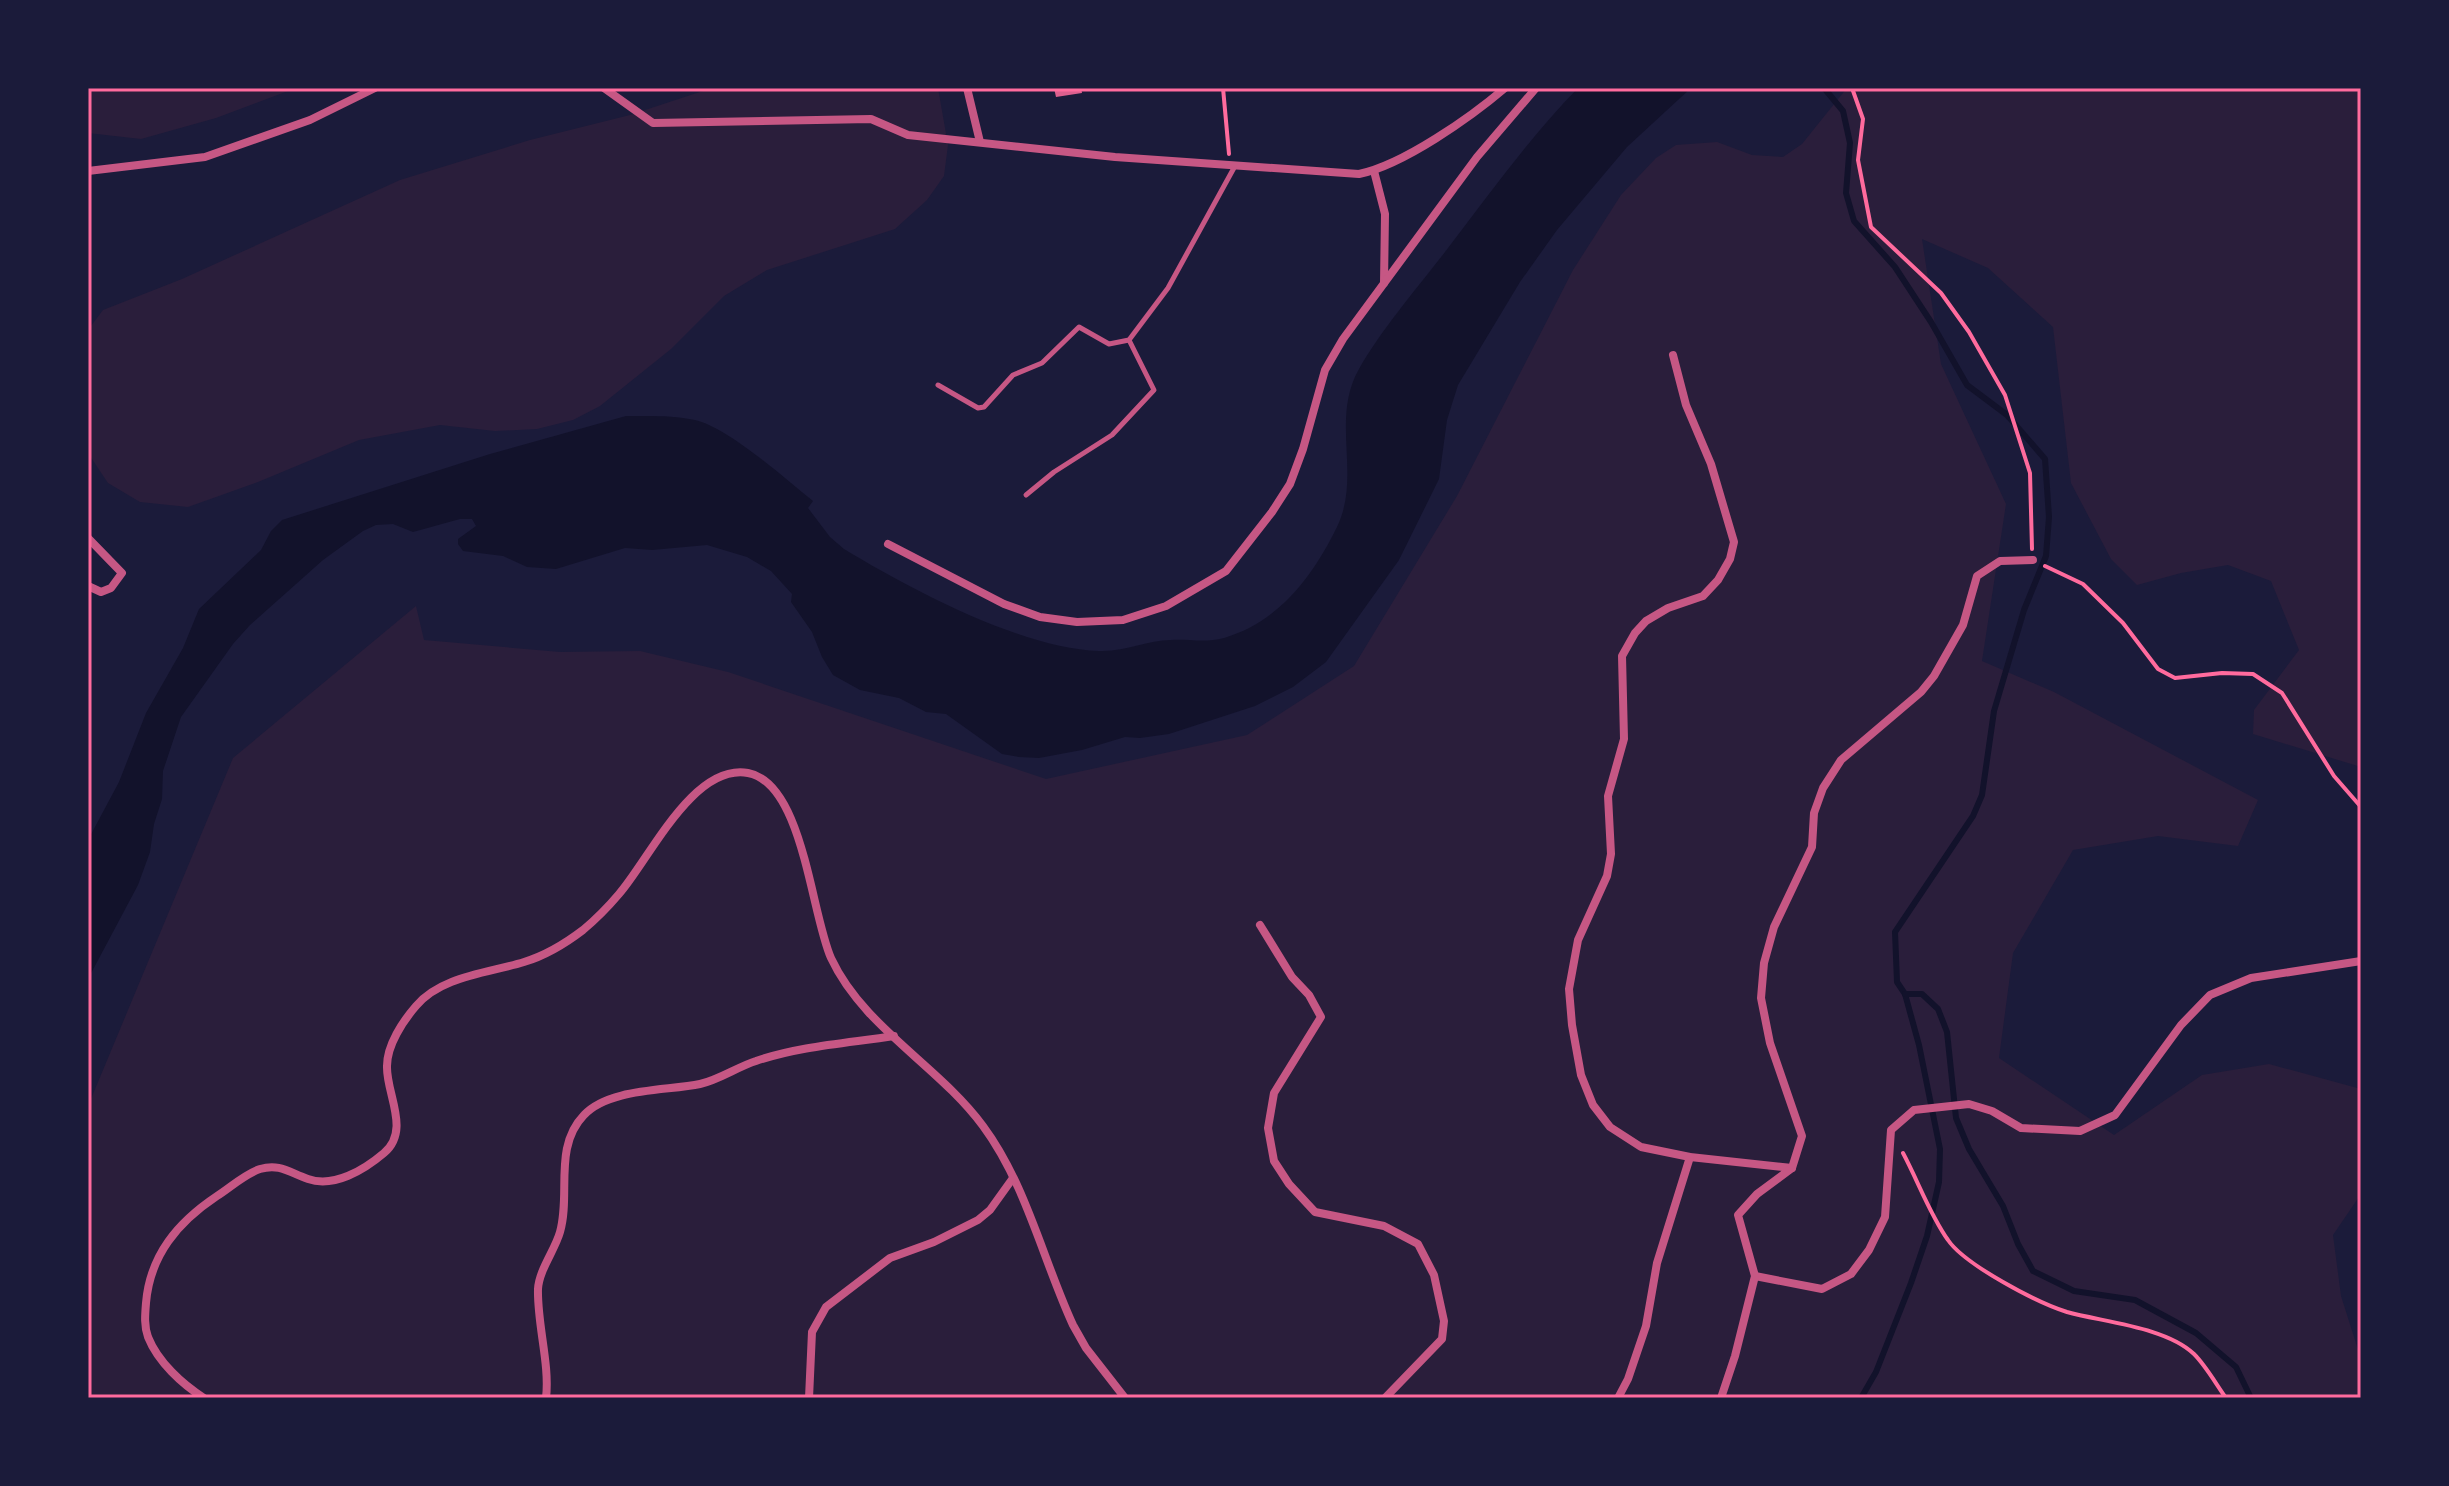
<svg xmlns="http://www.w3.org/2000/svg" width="2449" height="1486" viewBox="0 0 2449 1486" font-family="'Times New Roman',serif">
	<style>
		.green { fill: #2a1e3b }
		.water { fill: #12122b }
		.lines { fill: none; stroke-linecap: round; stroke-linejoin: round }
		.stream { stroke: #12122b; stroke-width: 6 }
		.building { fill: #dd5f8e }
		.path { stroke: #ff6b9d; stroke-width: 4 }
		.service { stroke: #c65784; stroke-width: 5 }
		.minor { stroke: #c65784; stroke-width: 8 }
		.neatline { fill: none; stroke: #ff6b9d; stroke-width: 3 }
	</style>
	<rect width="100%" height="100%" fill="#1b1b3a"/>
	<g class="green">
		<path d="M88 88H296L216 118 141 139 88 133Z"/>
		<path d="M712 88H938L948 145 944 176 927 200 895 229 767 270 724 296 671 349 600 406 573 420 537 429 495 431 440 425 359 440 258 482 188 507 140 502 108 483 88 453V330L103 310 182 279 400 180 530 140 630 115Z"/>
		<path d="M1847 88H2361V767L2253 734 2254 710 2299 650 2271 581 2228 565 2181 573 2137 585 2111 559 2071 483 2053 327 1988 268 1922 239 1941 364 2006 504 1982 661 2054 692 2258 800 2238 846 2158 836 2073 850 2013 953 1999 1058 2114 1135 2202 1075 2269 1064 2361 1089V1194L2333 1235 2341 1296 2361 1359V1398H88V1106L233 758 416 606 424 640 560 652 640 651 728 672 1046 779 1247 735 1354 666 1457 496 1573 270 1621 195 1656 158 1676 145 1717 142 1752 155 1783 157 1802 144Z"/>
	</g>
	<path class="water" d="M1578 88H1691L1627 147 1557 230 1520 282 1458 385 1447 420 1439 479 1399 560 1326 662 1293 687 1255 706 1169 734 1140 738 1125 737 1082 750 1039 758 1019 757 1002 754 946 714 926 712 899 698 860 690 833 675 822 657 812 632 791 602 792 594 771 571 747 557 707 545 652 550 625 548 556 569 527 567 503 556 463 551 458 544V539L476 526 472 519H460L413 532 393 524 376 525 363 531 323 560 250 625 233 644 181 717 163 771 162 799 154 824 150 852 138 885 88 979V840L119 782 146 713 183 648 199 609 261 550 271 531 282 520 490 454 626 416C649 416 673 415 695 420 729 428 784 478 813 501L808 508 830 537 844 549C910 589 1023 649 1099 651 1126 652 1147 640 1171 640 1189 639 1206 643 1224 638 1279 622 1313 576 1337 527 1362 475 1330 420 1359 369 1381 330 1418 287 1445 252 1488 196 1529 138 1578 88Z"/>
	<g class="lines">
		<g class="stream">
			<path d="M1824 88 1843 111 1850 143 1846 193 1854 221 1895 267 1931 322 1967 385 2007 415 2045 459 2049 517 2046 556 2024 610 1994 711 1982 795 1973 816 1895 932 1897 982 1905 994 1919 1045 1940 1149 1939 1182 1927 1236 1911 1283 1876 1372 1861 1398"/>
			<path d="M1905 994H1922L1938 1009 1947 1032 1956 1118 1969 1149 2003 1206 2018 1244 2033 1271 2074 1291 2135 1300 2196 1333 2236 1367 2251 1398"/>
		</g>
	</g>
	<path class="building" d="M1054 88H1081L1082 93 1056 97Z"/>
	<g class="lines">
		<g class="path">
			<path d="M1223 88 1229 154"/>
			<path d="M1852 88 1863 119 1858 160 1871 227 1941 293 1969 332 2005 395 2030 473 2032 549"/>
			<path d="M2045 566 2083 584 2123 623 2158 669 2175 678 2222 673 2253 674 2282 693 2334 776 2361 807"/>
			<path d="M1903 1153C1918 1181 1930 1215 1948 1240 1965 1265 2038 1303 2067 1312 2103 1322 2166 1327 2194 1354 2206 1366 2216 1384 2226 1398"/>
		</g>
		<g class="service">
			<path d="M938 385 978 408 984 407 1013 375 1042 363 1079 327 1109 344 1129 340 1168 288 1235 166"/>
			<path d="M1026 495 1054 472 1112 435 1154 390 1129 340"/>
		</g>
		<g class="minor">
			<path d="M604 88 653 123 871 119 908 135 1115 157 1359 174C1403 165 1471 117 1505 88"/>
			<path d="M967 88 980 142"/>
			<path d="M88 171 205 157 310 120 375 88"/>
			<path d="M1374 171 1385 214 1384 283"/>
			<path d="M1673 355 1686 405 1711 464 1734 542 1730 559 1718 580 1703 596 1668 608 1646 621 1635 633 1622 656 1624 739 1608 796 1611 854 1607 876 1578 940 1569 989 1572 1025 1581 1075 1593 1105 1610 1127 1641 1147 1690 1157 1792 1168"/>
			<path d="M88 538 122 573 111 588 101 592 88 586"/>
			<path d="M888 544 1004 604 1040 617 1077 622 1123 620 1166 606 1226 571 1272 512 1290 484 1303 449 1325 370 1343 339 1477 157 1536 88"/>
			<path d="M1260 925 1292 977 1309 995 1321 1017 1274 1093 1268 1128 1274 1161 1289 1184 1315 1212 1384 1226 1418 1244 1434 1275 1444 1321 1442 1339 1385 1398"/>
			<path d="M1755 1276 1822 1289 1851 1274 1869 1250 1885 1217 1891 1130 1914 1110 1969 1104 1992 1111 2021 1128 2080 1131 2115 1115 2181 1025 2210 995 2251 978 2361 961"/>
			<path d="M204 1398C182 1384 158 1362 148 1337 144 1326 145 1315 146 1303 150 1255 178 1222 217 1196 231 1187 245 1174 260 1169 280 1163 290 1173 308 1179 334 1188 364 1170 384 1153 411 1130 386 1094 387 1066 387 1045 403 1021 416 1006 441 976 489 973 524 962 544 956 566 943 583 930 595 920 608 907 619 894 649 860 693 763 748 773 803 783 811 913 831 958 863 1027 939 1066 983 1126 1026 1184 1043 1260 1073 1325L1086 1348 1125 1398"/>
			<path d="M546 1398C550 1364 537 1324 538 1289 539 1270 555 1250 560 1232 571 1194 553 1147 584 1115 609 1088 667 1091 700 1084 719 1080 737 1067 756 1061 800 1046 849 1043 894 1036"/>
			<path d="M809 1398 812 1332 826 1307 890 1258 934 1242 978 1220 990 1210 1013 1178"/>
			<path d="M1618 1398 1628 1379 1646 1326 1657 1263 1690 1157"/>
			<path d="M1721 1398 1735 1356 1755 1276 1738 1215 1757 1194 1792 1168 1802 1136 1770 1043 1761 998 1764 963 1774 927 1812 847 1814 813 1823 788 1841 760 1921 692 1934 676 1963 625 1977 576 2000 561 2033 560"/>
		</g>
	</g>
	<rect width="2449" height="1486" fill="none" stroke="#1b1b3a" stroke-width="180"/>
	<rect x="90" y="90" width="2269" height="1306" class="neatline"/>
</svg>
